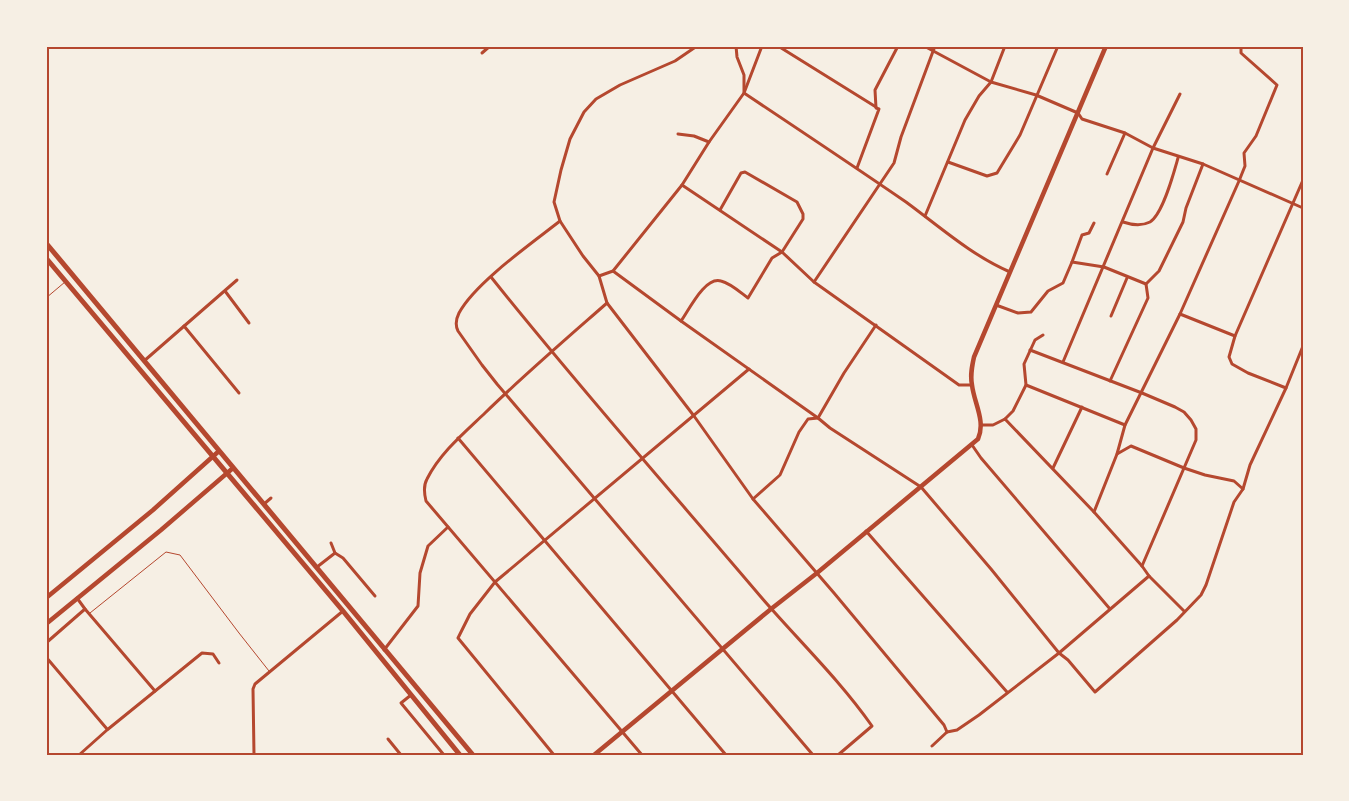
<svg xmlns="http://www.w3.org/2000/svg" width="1349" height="801" viewBox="0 0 1349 801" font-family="'Noto Serif',serif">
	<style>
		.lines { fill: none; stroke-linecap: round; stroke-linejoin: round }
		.service { stroke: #b5482f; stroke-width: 1 }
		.minor { stroke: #b5482f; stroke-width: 3 }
		.secondary { stroke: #b5482f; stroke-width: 4.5 }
		.trunk { stroke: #b5482f; stroke-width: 5 }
		.neatline { fill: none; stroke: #b5482f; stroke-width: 2 }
	</style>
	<rect width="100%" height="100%" fill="#f6efe4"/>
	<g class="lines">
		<g class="service">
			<path d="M46 298 65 282"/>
			<path d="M90 613 166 552 180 555 239 633 269 671"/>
		</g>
		<g class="minor">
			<path d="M697 46 675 61 620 85 596 99 584 112 570 139 561 170 554 202 560 221 583 256 599 276 607 303 694 416 753 499 834 593 944 725 947 732"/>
			<path d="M736 46 737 57 744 75V93C798 129 852 165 906 202 940 227 971 255 1010 272"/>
			<path d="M778 46 876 107"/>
			<path d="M924 46 991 82 1036 95 1078 113 1082 119 1125 133 1153 148 1203 164 1303 208"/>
			<path d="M482 53 490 46"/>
			<path d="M678 134 694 136 709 142"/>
			<path d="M948 162 987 176 997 173 1020 135 1058 46"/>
			<path d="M857 168 879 109 876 108 875 90 898 46"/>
			<path d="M1107 174 1125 133"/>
			<path d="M682 185 782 252 814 282 959 385H972"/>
			<path d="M925 216 965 120 979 96 991 82 1005 46"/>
			<path d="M560 221C532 243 475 283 459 313 456 319 455 325 458 331L482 365 497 384 813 755"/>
			<path d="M1123 222C1132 225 1142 226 1150 222 1163 214 1174 172 1178 158"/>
			<path d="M1072 262 1082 235 1089 233 1094 223"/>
			<path d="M613 271 681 321 818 418 830 428 921 487 991 569 1059 653 1068 660 1095 692 1177 620 1201 595 1206 585 1234 502 1243 489 1250 465 1286 388 1303 346"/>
			<path d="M599 276 613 271 682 185 709 142 744 93 762 46"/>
			<path d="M491 277C578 386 671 491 761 597 798 640 839 679 872 726L838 755"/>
			<path d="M814 282 894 163 901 137 935 46"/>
			<path d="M225 291 249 323"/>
			<path d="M607 303C566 339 524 375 485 413 464 433 440 453 427 479 423 486 424 493 426 501L642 755"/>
			<path d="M996 305 1018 313 1031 312 1048 291 1063 283 1072 262 1104 267 1146 284"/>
			<path d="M1180 314 1235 336"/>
			<path d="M1111 316 1127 278"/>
			<path d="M681 321C689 310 705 276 721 281 730 283 740 292 748 298L772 258 782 252 803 219V214L797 202 745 172 741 173 720 210"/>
			<path d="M184 326 239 393"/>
			<path d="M1030 350 1142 393 1175 407 1184 412 1191 420 1196 429V440L1142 566"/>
			<path d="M144 361 237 280"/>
			<path d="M1063 362 1153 148 1180 94"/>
			<path d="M1110 381 1148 298 1146 284 1159 271 1183 222 1186 208 1203 164"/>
			<path d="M1026 385 1125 425"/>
			<path d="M1286 388 1248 373 1232 364 1229 357 1235 336 1303 180"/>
			<path d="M1005 419 1013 411 1026 385 1024 364 1035 340 1043 335"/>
			<path d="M982 425H993L1005 419 1094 512 1142 566 1149 576 1184 611"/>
			<path d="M458 438 726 755"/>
			<path d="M972 445 981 458 1110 609"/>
			<path d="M1117 454 1131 446 1184 468 1205 475 1234 481 1243 489"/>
			<path d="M1053 468 1082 407"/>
			<path d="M753 499 780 475 799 432 808 419 818 418 844 373 876 325"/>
			<path d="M264 504 271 498"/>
			<path d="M1094 512 1117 454 1125 425 1180 314 1239 181 1245 166 1244 153 1256 136 1277 85 1241 53V46"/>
			<path d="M866 531 1007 692"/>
			<path d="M335 553 343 558 375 596"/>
			<path d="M317 567 335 553 331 543"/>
			<path d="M85 609 155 691"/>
			<path d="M46 643 85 609 77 598"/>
			<path d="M384 650 418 606 420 573 428 546 448 527"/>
			<path d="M46 657 107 729"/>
			<path d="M411 695 401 703 444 755"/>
			<path d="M388 739 401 755"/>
			<path d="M932 746 947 732 957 730 979 715 1059 653 1149 576"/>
			<path d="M79 755 107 730 202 653 213 654 219 663"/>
			<path d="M254 755 253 689 255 684 343 611"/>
			<path d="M554 755 458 638 470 614 495 582 749 369"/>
		</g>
		<g class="secondary">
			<path d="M46 598 153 510 219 451"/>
			<path d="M46 624 161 530 233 468"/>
			<path d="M594 755 771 609 817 573 978 439C986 421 974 403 972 385 970 375 972 366 974 357L1106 46"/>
		</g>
		<g class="trunk">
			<path d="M46 243 473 755"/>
			<path d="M46 258 343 611 460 755"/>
		</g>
	</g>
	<rect width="1349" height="801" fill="none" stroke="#f6efe4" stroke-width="95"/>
	<rect x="48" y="48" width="1254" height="706" class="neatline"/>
</svg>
